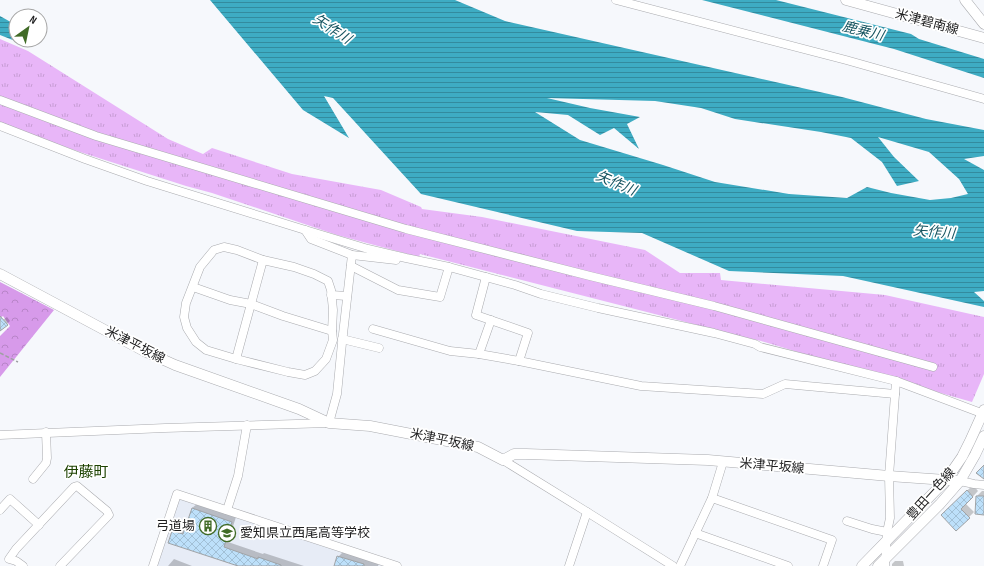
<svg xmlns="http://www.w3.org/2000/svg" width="984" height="566" viewBox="0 0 984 566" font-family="'Sofia Sans Condensed','Noto Sans JP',sans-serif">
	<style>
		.built { fill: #e7ecf6 }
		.forest { fill: url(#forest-crowns) }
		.park { fill: url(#park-tufts) }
		.water { fill: url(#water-rules); fill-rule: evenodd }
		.shadow { fill: #0003 }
		.building { fill: url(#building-cross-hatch); stroke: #a0a3a6 }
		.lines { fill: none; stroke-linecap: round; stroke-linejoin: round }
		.minor-casing { stroke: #aaabaf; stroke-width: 9 }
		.major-casing { stroke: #aaabaf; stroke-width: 11 }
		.path { stroke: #9fa0a3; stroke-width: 1.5; stroke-dasharray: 4 2; stroke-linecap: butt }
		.minor { stroke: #fff; stroke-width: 8 }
		.major { stroke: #fff; stroke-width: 10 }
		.labels { text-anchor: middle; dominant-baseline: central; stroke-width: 3.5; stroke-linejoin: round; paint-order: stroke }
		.street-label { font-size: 13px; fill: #1e1e1f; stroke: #fff }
		.poi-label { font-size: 13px; fill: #1e1e1f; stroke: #fff; text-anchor: end }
		.water-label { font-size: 14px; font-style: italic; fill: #185561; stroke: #fff }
		.quarter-label { font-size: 15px; fill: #1d4200; stroke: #fff }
	</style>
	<defs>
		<pattern id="forest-crowns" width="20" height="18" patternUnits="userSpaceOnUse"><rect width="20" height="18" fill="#d79aea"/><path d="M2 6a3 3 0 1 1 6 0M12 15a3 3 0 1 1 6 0" fill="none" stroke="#b884c8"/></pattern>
		<pattern id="park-tufts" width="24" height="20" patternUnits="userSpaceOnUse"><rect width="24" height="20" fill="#e8b6f8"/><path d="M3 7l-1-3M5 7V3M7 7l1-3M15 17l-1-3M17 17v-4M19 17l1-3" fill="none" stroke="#c79cd4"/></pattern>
		<pattern id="water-rules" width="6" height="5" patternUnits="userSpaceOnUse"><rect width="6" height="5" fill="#3eacc3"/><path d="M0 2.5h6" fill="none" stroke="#338b9e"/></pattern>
		<pattern id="building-cross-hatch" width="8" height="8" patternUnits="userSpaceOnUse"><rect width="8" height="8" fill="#bde0fa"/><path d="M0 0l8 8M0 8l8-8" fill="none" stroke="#a2c0d6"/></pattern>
	</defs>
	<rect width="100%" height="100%" fill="#f6f8fc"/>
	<path class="built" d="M180 497 388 566H155Z"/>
	<path class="forest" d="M0 282 54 310 0 377V336L10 326 3 316 0 318Z"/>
	<path class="park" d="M0 39 28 51 168 139 203 154 212 148 292 174 381 190 421 207 422 209 482 217 645 250 680 273H720L721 280 885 295 984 317V374L972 402 811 356 761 341 726 333 678 320 420 254 419 257 337 235 212 193 186 186 80 152 23 132 0 123Z"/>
	<g class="water">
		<path d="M210 0H455L505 21 842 97 926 119 984 130V156L964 159 984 170V291L974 292 984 301V307L843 276 729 271 642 233 577 231 421 194 333 98 324 96 349 138 303 110ZM547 98 655 101 701 108 735 119 821 132 851 138 882 162 897 186 919 181 894 157 878 137 929 152 959 179 968 194 951 198 930 200 891 193 867 187 847 198 789 194 715 182 663 165 580 140 535 112 568 115 600 135 614 128 639 149 627 124 640 117 590 108Z"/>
		<path d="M702 0H776L911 34 919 39 984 59V78L894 49Z"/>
		<path d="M0 16 16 25V40H38L28 46 0 35Z"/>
	</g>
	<g class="shadow">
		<path d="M7 317 10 321 0 331V322Z"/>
		<path d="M973 485 978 491 966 504 974 512 969 517 942 515Z"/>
		<path d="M982 491H984V514L977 496Z"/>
		<path d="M197 504 236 517 228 542 263 554 264 553 304 566H240L173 532 178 527 186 529 192 508Z"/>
		<path d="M343 552 379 563 378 566H335L338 557Z"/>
		<path d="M174 559 192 566H168Z"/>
		<path d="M895 561H903L904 566H892V564Z"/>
	</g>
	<g class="building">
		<path d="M0 316 8 325 0 331Z"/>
		<path d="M984 465V479L976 473Z"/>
		<path d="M967 490 973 497 961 509 970 518 956 531 941 515Z"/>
		<path d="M976 496H984V515L975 514Z"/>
		<path d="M192 508 232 522 224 547 258 559V557L281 565V566H238L168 543 172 531 183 534Z"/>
		<path d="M337 556 364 564V566H334Z"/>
	</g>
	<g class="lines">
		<g class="minor-casing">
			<g id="minor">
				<path d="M616 0 846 60 984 99"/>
				<path d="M0 100 96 136 406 229 590 276 714 306 933 367"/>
				<path d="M0 126 85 159 147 181 302 229 368 249 406 258 449 267 515 285 541 294 598 308 714 333 755 344 760 347 896 381 984 414"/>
				<path d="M305 230 311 239 352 255 396 260"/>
				<path d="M224 247 237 250 263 260 294 267 314 274 328 281 331 290 333 310 332 331 333 340 326 359 315 371 305 375 288 372 236 359 206 350 196 342 187 328 184 317 186 303 200 267 214 250Z"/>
				<path d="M351 266 398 290 440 297 449 267"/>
				<path d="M486 277 476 315 528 333 519 361 641 386 763 394 785 384 895 394"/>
				<path d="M193 287 230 300 251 304 283 316 332 331"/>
				<path d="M331 295 347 296"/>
				<path d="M491 320 479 354 519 361"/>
				<path d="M373 329 450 351 479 354"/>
				<path d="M342 339 379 348"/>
				<path d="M236 359 263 260"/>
				<path d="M0 435 165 428 329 423 337 394 342 343 352 255"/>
				<path d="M503 460 587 512 673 566"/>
				<path d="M33 479 46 463 47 458 46 432"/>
				<path d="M960 481 974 484 984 485"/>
				<path d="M712 498 832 540 823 566"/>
				<path d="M0 510 10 499 39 525"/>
				<path d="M227 510 238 476 247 425"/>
				<path d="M847 521 872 529 887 532"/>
				<path d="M695 533 788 566"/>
				<path d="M23 566 16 561 9 559 16 549 74 487 77 486 107 511 109 515 60 566"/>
				<path d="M153 566 177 494 397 566"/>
				<path d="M569 566 587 512"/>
				<path d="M680 566 712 498 723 462"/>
				<path d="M885 566 887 532 890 518 889 476 896 381"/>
			</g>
		</g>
		<g class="major-casing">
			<g id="major">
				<path d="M846 0 984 38"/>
				<path d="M965 0 984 24"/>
				<path d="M0 274 144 351 175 365 299 409 329 423 370 426 478 447 503 460 514 454H526L708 460 889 476 960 481"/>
				<path d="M862 566 946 480 962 457 970 441 984 410"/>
				<path d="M878 566 940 504 960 481 975 455 984 436"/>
			</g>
		</g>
		<path class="path" d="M0 353 18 362"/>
		<use href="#minor" class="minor"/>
		<use href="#major" class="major"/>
	</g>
	<defs>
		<g id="building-ring" transform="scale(0.9)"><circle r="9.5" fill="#fff" stroke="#416b27" stroke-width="1.5"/><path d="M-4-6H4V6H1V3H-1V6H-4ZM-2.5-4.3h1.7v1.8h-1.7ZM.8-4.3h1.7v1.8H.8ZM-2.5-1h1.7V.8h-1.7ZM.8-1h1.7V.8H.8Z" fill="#416b27"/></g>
		<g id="school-ring" transform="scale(0.9)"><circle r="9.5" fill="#fff" stroke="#416b27" stroke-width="1.5"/><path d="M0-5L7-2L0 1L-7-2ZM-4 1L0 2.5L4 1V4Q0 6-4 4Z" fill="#416b27"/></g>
	</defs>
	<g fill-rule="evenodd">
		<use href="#building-ring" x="208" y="526"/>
		<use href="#school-ring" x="227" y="533"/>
	</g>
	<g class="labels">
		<g class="street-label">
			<text transform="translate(927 22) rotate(15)">米津碧南線</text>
			<text transform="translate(135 345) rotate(27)">米津平坂線</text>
			<text transform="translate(442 440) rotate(12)">米津平坂線</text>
			<text transform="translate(772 466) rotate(5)">米津平坂線</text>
			<text transform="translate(931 494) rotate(-48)">豊田一色線</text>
		</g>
		<g class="poi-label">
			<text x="195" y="526">弓道場</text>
			<text x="240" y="533" text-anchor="start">愛知県立西尾高等学校</text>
		</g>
		<g class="water-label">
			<text transform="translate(332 29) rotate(33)">矢作川</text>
			<text transform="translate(863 31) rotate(14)">鹿乗川</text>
			<text transform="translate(616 183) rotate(23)">矢作川</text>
			<text transform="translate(934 232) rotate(5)">矢作川</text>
		</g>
		<g class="quarter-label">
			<text x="86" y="472">伊藤町</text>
		</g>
	</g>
	<g transform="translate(28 28) rotate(33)"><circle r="19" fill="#ffffff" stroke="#a5a5a5"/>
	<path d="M0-3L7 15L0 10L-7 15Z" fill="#416b27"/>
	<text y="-6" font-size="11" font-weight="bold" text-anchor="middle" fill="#1e1e1f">N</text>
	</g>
</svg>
